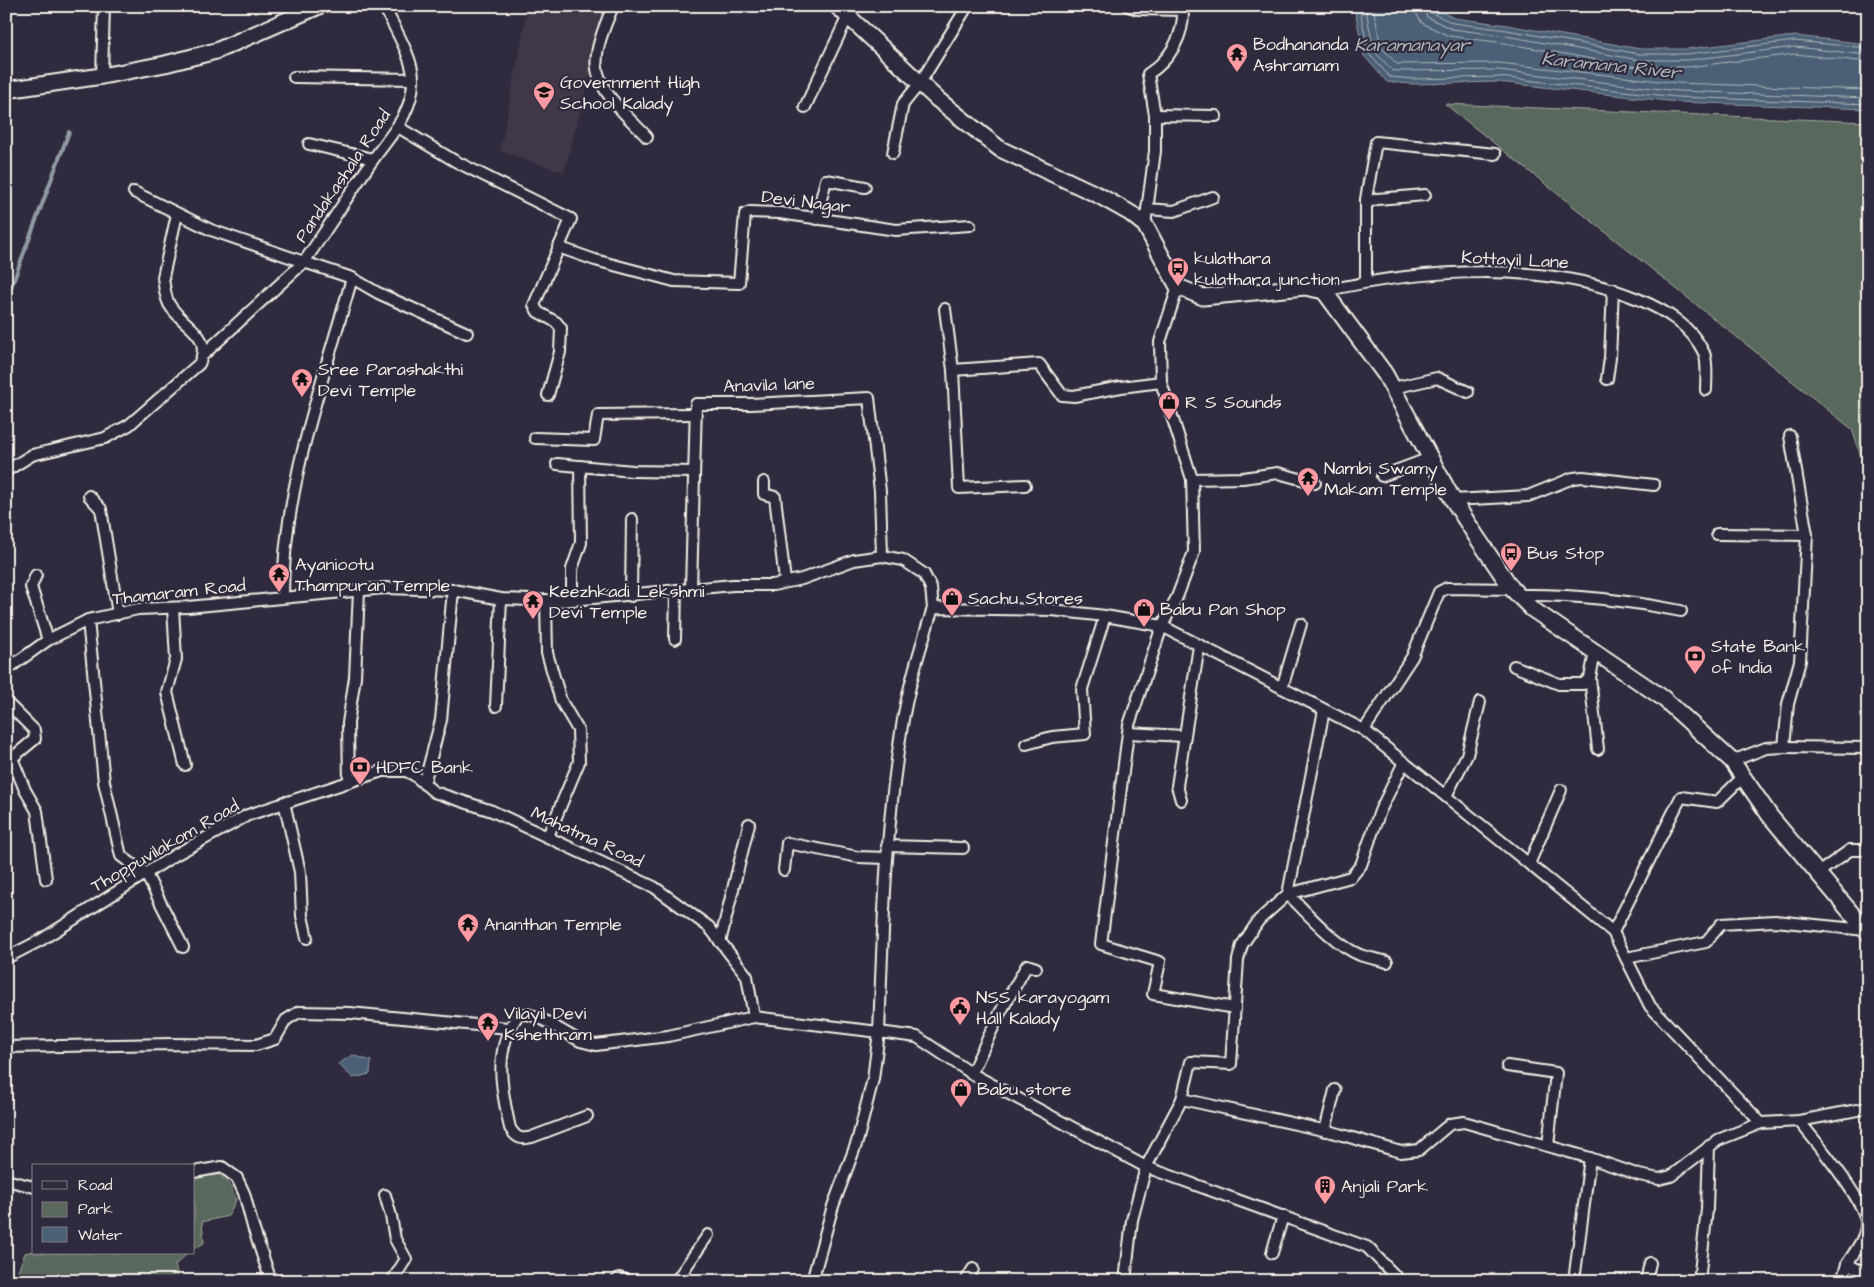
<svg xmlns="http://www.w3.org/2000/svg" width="1874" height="1287" viewBox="0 0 1874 1287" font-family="'Architects Daughter',sans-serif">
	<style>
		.built { fill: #413746 }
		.green { fill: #59675c; stroke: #a6aca2 }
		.water { fill: #4b6176; stroke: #8f9ba4 }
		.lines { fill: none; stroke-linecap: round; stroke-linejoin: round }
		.shore { stroke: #b0b7ba; stroke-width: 1 }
		.stream { stroke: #8f9ba4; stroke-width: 4 }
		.street-casing { stroke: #f4f1e8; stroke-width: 14 }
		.secondary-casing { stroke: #f4f1e8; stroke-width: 19 }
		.street { stroke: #2f2a3d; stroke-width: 10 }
		.secondary { stroke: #2f2a3d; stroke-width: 15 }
		.labels { text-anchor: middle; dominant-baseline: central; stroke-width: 4.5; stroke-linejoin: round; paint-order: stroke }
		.poi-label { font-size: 18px; fill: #f4f1e8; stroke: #2f2a3d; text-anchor: start }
		.street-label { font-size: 18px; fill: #f4f1e8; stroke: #2f2a3d }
		.water-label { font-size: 19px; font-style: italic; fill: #b0b7ba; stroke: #2f2a3d }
	</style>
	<rect width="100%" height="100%" fill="#2f2a3d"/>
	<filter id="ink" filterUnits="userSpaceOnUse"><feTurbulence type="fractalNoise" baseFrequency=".02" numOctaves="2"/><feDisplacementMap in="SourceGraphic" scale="10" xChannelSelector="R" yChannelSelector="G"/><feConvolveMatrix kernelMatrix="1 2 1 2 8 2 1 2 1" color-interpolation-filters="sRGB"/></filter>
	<g filter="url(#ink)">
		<path class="built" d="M528 6H605L591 71 564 172 500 151Z"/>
		<g class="green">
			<path d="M1445 104 1868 122V478L1852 429Z"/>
			<path d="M217 1173 230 1184 236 1200 228 1216 202 1222 204 1243 194 1249V1178Z"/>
			<path d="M34 1251V1253H188L175 1265 179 1281H14L25 1253Z"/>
		</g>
		<g class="water">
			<path d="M1354 6H1430L1454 18 1507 25 1640 49H1687L1795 36 1868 44V109L1677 102 1498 82 1411 84 1387 82 1364 56Z"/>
			<path d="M353 1055 371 1061 370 1074 353 1078 338 1064Z"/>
		</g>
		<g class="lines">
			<g class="shore">
				<path d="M1359 6 1369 54 1390 77 1412 79 1499 77 1677 97 1868 104"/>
				<path d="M1365 6 1374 51 1393 71 1499 70 1678 91 1868 98"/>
				<path d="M1373 6 1381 47 1397 64 1499 63 1678 83 1868 90"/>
				<path d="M1415 6 1417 15 1422 23 1449 36 1504 43 1637 67H1688L1795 54 1868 62"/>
				<path d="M1423 6 1427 17 1452 29 1506 36 1639 60H1688L1795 47 1868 55"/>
				<path d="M1429 6 1432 13 1453 23 1507 30 1639 54H1687L1795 41 1868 48"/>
			</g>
			<path class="stream" d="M6 301 69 132"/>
			<g class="street-casing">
				<g id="street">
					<path d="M613 6C607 21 599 38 597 54 591 88 627 115 647 137"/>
					<path d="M1128 6 1138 9 1183 10C1184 36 1170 60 1148 74L1155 115V151L1145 225"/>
					<path d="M102 76 104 6"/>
					<path d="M294 77 413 79"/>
					<path d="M805 107 848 16"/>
					<path d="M1155 115 1216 116"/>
					<path d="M398 127 455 161 571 219 534 305 538 312 556 322 561 328 560 352 548 395"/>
					<path d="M309 144 373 159"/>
					<path d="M893 153 903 104 920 83 965 10"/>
					<path d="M134 192 211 230 304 262 204 354"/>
					<path d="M1366 203 1377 199 1425 195"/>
					<path d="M1147 209 1174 211 1213 197"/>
					<path d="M816 219 826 180 865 187"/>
					<path d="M558 247 595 260 674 281 739 283 745 214 750 212 780 213 896 230 970 225"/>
					<path d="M352 278 378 293 467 333"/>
					<path d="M1366 282V199L1376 142 1495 154"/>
					<path d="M1178 287 1160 342 1161 382 1192 479 1194 552 1177 597 1162 626 1129 725 1101 944 1160 962 1153 994 1235 1008"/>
					<path d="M1324 291C1421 269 1544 260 1638 299 1664 310 1691 325 1704 353 1708 362 1706 380 1706 390"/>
					<path d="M945 309 953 370 959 488 1025 485"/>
					<path d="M953 370 1039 364 1062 395 1074 396 1121 387 1161 382"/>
					<path d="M1607 379 1610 358 1613 289"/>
					<path d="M1393 388 1437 378 1468 392"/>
					<path d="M535 438 594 440 598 415 694 414"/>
					<path d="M557 464 633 471 694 472"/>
					<path d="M6 471 32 455 105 438 129 425 199 364C214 333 182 327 169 304 165 296 164 286 163 277L177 214"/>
					<path d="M1382 476 1430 458"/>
					<path d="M1192 479 1243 478 1278 473 1315 483"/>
					<path d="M764 482V494L775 497 785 581"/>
					<path d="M89 496 101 509 118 614"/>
					<path d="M1453 500 1528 496 1573 478 1583 477 1654 485"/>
					<path d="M1717 534 1807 535"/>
					<path d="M36 575 31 587 48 640"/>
					<path d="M691 589 696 404H751L869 398 880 491 882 556"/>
					<path d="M1516 595C1572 594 1627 600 1681 611"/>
					<path d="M631 596 632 519"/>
					<path d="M283 597C283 488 323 381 352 278L304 262C327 229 348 196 370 164 388 137 413 115 413 80 414 59 393 26 384 6"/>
					<path d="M546 600 547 653 561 701 578 730 579 762 548 836"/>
					<path d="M572 600V569L581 543 580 466"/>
					<path d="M173 608 176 659 167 692 185 765"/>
					<path d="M88 620 104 782 121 856 146 874 183 947"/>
					<path d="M675 639 676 590"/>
					<path d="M1514 666 1559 684H1583L1590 678 1595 652"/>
					<path d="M6 670 48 640 88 620 138 609 188 607 385 588 453 590 501 599 561 601 733 585H773L802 579 854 560 882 556 903 560 924 574 931 588 933 608"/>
					<path d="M1590 678 1598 749"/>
					<path d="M1282 688 1301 624"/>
					<path d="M6 702 34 730 35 739 6 763"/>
					<path d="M496 706 501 599"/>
					<path d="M1364 730 1412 657 1439 592 1447 588 1512 589"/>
					<path d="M1128 733 1184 736"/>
					<path d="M1026 744 1052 737 1085 734 1082 689 1105 616"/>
					<path d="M1784 747 1868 748"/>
					<path d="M12 758 25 790 37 811 46 879"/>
					<path d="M1732 761 1766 748 1784 747 1788 704 1800 661 1807 535 1790 436"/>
					<path d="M349 782 348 723 355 677 359 591"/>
					<path d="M424 784 441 720 453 590"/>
					<path d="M1446 796 1467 755 1480 702"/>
					<path d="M1181 800 1177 786 1199 646"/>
					<path d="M284 802 300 872 302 916 307 938"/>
					<path d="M887 846 963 848"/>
					<path d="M1529 864 1561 790"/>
					<path d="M784 870 787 843 858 857 886 858"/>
					<path d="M1818 873 1850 850H1868"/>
					<path d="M1613 932 1681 797 1717 802 1744 776"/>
					<path d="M720 942 749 824"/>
					<path d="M6 958 41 940 175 855 248 815 382 771H406L414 775 434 792 492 811 654 887 709 927 747 976 754 1017"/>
					<path d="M1626 958 1706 942 1721 924 1775 921 1866 930"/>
					<path d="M1387 962C1378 959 1368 958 1360 955 1334 944 1308 914 1288 894L1351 877 1361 865 1380 811 1404 762"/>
					<path d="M6 1047 172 1044 256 1045 275 1039 286 1020 299 1012 350 1013 508 1028"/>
					<path d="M1507 1066 1556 1073 1548 1146"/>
					<path d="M971 1074 1000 1013 1027 965 1036 968"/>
					<path d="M1182 1099 1332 1132 1401 1152 1419 1150 1450 1124 1464 1122 1590 1158"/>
					<path d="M587 1116 532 1137C521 1140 516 1138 510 1128 501 1088 493 1050 518 1015L527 1014 540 1018 580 1041 596 1045 668 1036 754 1017 879 1032C883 932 885 832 901 732 907 690 920 649 933 608L1052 610 1105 616 1162 626 1364 730 1613 932 1650 1006 1761 1123"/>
					<path d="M1799 1121C1814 1139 1865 1201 1866 1222 1867 1237 1855 1251 1847 1264L1868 1275"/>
					<path d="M1325 1131 1335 1090"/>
					<path d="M194 1172 222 1167 237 1178 244 1193 253 1227 271 1281"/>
					<path d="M6 1180 34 1187"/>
					<path d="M385 1195 391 1216 395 1239 406 1259 392 1281"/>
					<path d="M1272 1253 1283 1216"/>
					<path d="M616 1281 619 1278 630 1281"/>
					<path d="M676 1281 708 1235"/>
					<path d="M812 1281 833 1206 857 1142 873 1079 879 1032 917 1037 974 1075 1146 1167 1367 1247 1400 1281"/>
					<path d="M966 1281 973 1269"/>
					<path d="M1125 1281 1132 1220 1146 1167 1182 1099 1191 1062 1231 1064 1238 960 1242 945 1259 920 1288 894 1324 710"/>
					<path d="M1574 1281 1590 1158 1639 1175 1659 1179 1671 1176 1718 1140 1761 1123 1799 1121 1868 1108"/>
					<path d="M1646 1281 1650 1263"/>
					<path d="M1699 1281 1707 1209 1709 1146"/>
					<path d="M1842 1281 1847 1264"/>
				</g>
			</g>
			<g class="secondary-casing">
				<g id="secondary">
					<path d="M837 6 937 99 1000 149 1098 195 1130 213 1145 225 1178 287 1203 297 1305 287 1324 291 1385 374 1453 500 1476 536 1512 589 1532 609 1663 698 1732 761 1770 816 1868 933"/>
					<path d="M6 90 102 76 165 64 216 51 319 6"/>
				</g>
			</g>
			<use href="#street" class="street"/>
			<use href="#secondary" class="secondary"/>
		</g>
	</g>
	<defs>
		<g id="temple-pin" transform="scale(1.125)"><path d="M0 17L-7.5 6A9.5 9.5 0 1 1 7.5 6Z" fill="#ff9aa2" stroke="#2f2a3d"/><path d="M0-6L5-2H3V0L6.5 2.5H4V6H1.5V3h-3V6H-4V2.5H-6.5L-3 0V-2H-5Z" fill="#111"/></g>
		<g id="school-pin" transform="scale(1.125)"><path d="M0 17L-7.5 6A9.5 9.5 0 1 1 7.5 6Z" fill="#ff9aa2" stroke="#2f2a3d"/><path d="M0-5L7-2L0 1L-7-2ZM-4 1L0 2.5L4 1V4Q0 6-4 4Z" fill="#111"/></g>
		<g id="bus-pin" transform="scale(1.125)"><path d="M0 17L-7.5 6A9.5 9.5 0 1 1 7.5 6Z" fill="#ff9aa2" stroke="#2f2a3d"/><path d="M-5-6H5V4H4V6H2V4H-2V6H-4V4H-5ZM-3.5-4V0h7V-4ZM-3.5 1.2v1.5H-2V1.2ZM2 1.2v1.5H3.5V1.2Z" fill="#111"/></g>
		<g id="shop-pin" transform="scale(1.125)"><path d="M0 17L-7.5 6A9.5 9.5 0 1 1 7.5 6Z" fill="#ff9aa2" stroke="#2f2a3d"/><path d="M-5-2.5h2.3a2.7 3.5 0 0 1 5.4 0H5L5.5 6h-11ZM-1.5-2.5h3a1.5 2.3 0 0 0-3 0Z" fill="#111"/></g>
		<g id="bank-pin" transform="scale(1.125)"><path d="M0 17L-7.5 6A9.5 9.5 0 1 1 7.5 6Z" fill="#ff9aa2" stroke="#2f2a3d"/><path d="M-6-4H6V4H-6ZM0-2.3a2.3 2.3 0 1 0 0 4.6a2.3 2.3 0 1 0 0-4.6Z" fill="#111"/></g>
		<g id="civic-pin" transform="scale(1.125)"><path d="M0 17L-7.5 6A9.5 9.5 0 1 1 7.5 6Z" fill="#ff9aa2" stroke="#2f2a3d"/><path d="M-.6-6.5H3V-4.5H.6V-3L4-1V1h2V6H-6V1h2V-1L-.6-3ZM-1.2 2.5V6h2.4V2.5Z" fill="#111"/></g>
		<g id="building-pin" transform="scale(1.125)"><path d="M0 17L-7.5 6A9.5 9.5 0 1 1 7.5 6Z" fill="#ff9aa2" stroke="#2f2a3d"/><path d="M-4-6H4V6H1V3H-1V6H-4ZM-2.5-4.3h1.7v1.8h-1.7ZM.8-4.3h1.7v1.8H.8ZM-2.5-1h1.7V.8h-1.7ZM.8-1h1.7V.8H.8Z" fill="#111"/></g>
	</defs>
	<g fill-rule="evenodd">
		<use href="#temple-pin" x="1237" y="54"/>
		<use href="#school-pin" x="544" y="92"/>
		<use href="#bus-pin" x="1178" y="268"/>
		<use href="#temple-pin" x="302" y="379"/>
		<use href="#shop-pin" x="1169" y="402"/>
		<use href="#temple-pin" x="1308" y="478"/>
		<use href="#bus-pin" x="1511" y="553"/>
		<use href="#temple-pin" x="279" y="574"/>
		<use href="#shop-pin" x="952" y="598"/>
		<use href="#temple-pin" x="533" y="601"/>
		<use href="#shop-pin" x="1144" y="609"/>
		<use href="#bank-pin" x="1695" y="656"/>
		<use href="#bank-pin" x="360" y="767"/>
		<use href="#temple-pin" x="468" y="924"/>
		<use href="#civic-pin" x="960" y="1007"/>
		<use href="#temple-pin" x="488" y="1023"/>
		<use href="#shop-pin" x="961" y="1089"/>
		<use href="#building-pin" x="1325" y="1186"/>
	</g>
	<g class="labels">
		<g class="poi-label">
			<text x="1253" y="44">Bodhananda<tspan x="1253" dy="21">Ashramam</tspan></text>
			<text x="560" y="82">Government High<tspan x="560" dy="21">School Kalady</tspan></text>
			<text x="1194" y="258">kulathara<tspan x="1194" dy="21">kulathara junction</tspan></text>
			<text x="318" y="369">Sree Parashakthi<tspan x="318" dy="21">Devi Temple</tspan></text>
			<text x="1185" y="402">R S Sounds</text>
			<text x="1324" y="468">Nambi Swamy<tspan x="1324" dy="21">Makam Temple</tspan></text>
			<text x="1527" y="553">Bus Stop</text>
			<text x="295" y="564">Ayaniootu<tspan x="295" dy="21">Thampuran Temple</tspan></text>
			<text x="549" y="591">Keezhkadi Lekshmi<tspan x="549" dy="21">Devi Temple</tspan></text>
			<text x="968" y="598">Sachu Stores</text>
			<text x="1160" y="609">Babu Pan Shop</text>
			<text x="1711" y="646">State Bank<tspan x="1711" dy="21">of India</tspan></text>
			<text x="376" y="767">HDFC Bank</text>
			<text x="484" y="924">Ananthan Temple</text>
			<text x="976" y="997">NSS karayogam<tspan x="976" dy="21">Hall Kalady</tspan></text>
			<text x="504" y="1013">Vilayil Devi<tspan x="504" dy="21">Kshethram</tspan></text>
			<text x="977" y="1089">Babu store</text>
			<text x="1341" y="1186">Anjali Park</text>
		</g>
		<g class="street-label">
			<text transform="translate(343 176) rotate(-56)">Pandakashala Road</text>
			<text transform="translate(806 202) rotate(7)">Devi Nagar</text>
			<text transform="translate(1515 260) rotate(3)">Kottayil Lane</text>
			<text transform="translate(769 385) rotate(-2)">Anavila lane</text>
			<text transform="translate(179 592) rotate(-6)">Thamaram Road</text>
			<text transform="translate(587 837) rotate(25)">Mahatma Road</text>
			<text transform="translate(165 846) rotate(-30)">Thoppuvilakom Road</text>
		</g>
		<g class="water-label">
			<text x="1412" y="45">Karamanayar</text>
			<text transform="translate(1611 66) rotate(6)">Karamana River</text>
		</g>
	</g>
	<rect width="1874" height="1287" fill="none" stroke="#2f2a3d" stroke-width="25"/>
	<rect x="12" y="12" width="1849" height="1262" fill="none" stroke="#f4f1e8" stroke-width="2" filter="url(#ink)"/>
	<rect x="32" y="1164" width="162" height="90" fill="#2f2a3d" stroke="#7e7a81"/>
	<rect x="42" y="1181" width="25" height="8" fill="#2f2a3d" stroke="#7e7a81"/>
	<text x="78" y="1190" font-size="15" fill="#f4f1e8">Road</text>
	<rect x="42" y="1202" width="25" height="15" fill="#59675c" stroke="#7e7a81"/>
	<text x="78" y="1214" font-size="15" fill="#f4f1e8">Park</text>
	<rect x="42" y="1227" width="25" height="15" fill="#4b6176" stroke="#7e7a81"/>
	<text x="78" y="1240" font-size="15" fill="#f4f1e8">Water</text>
</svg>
